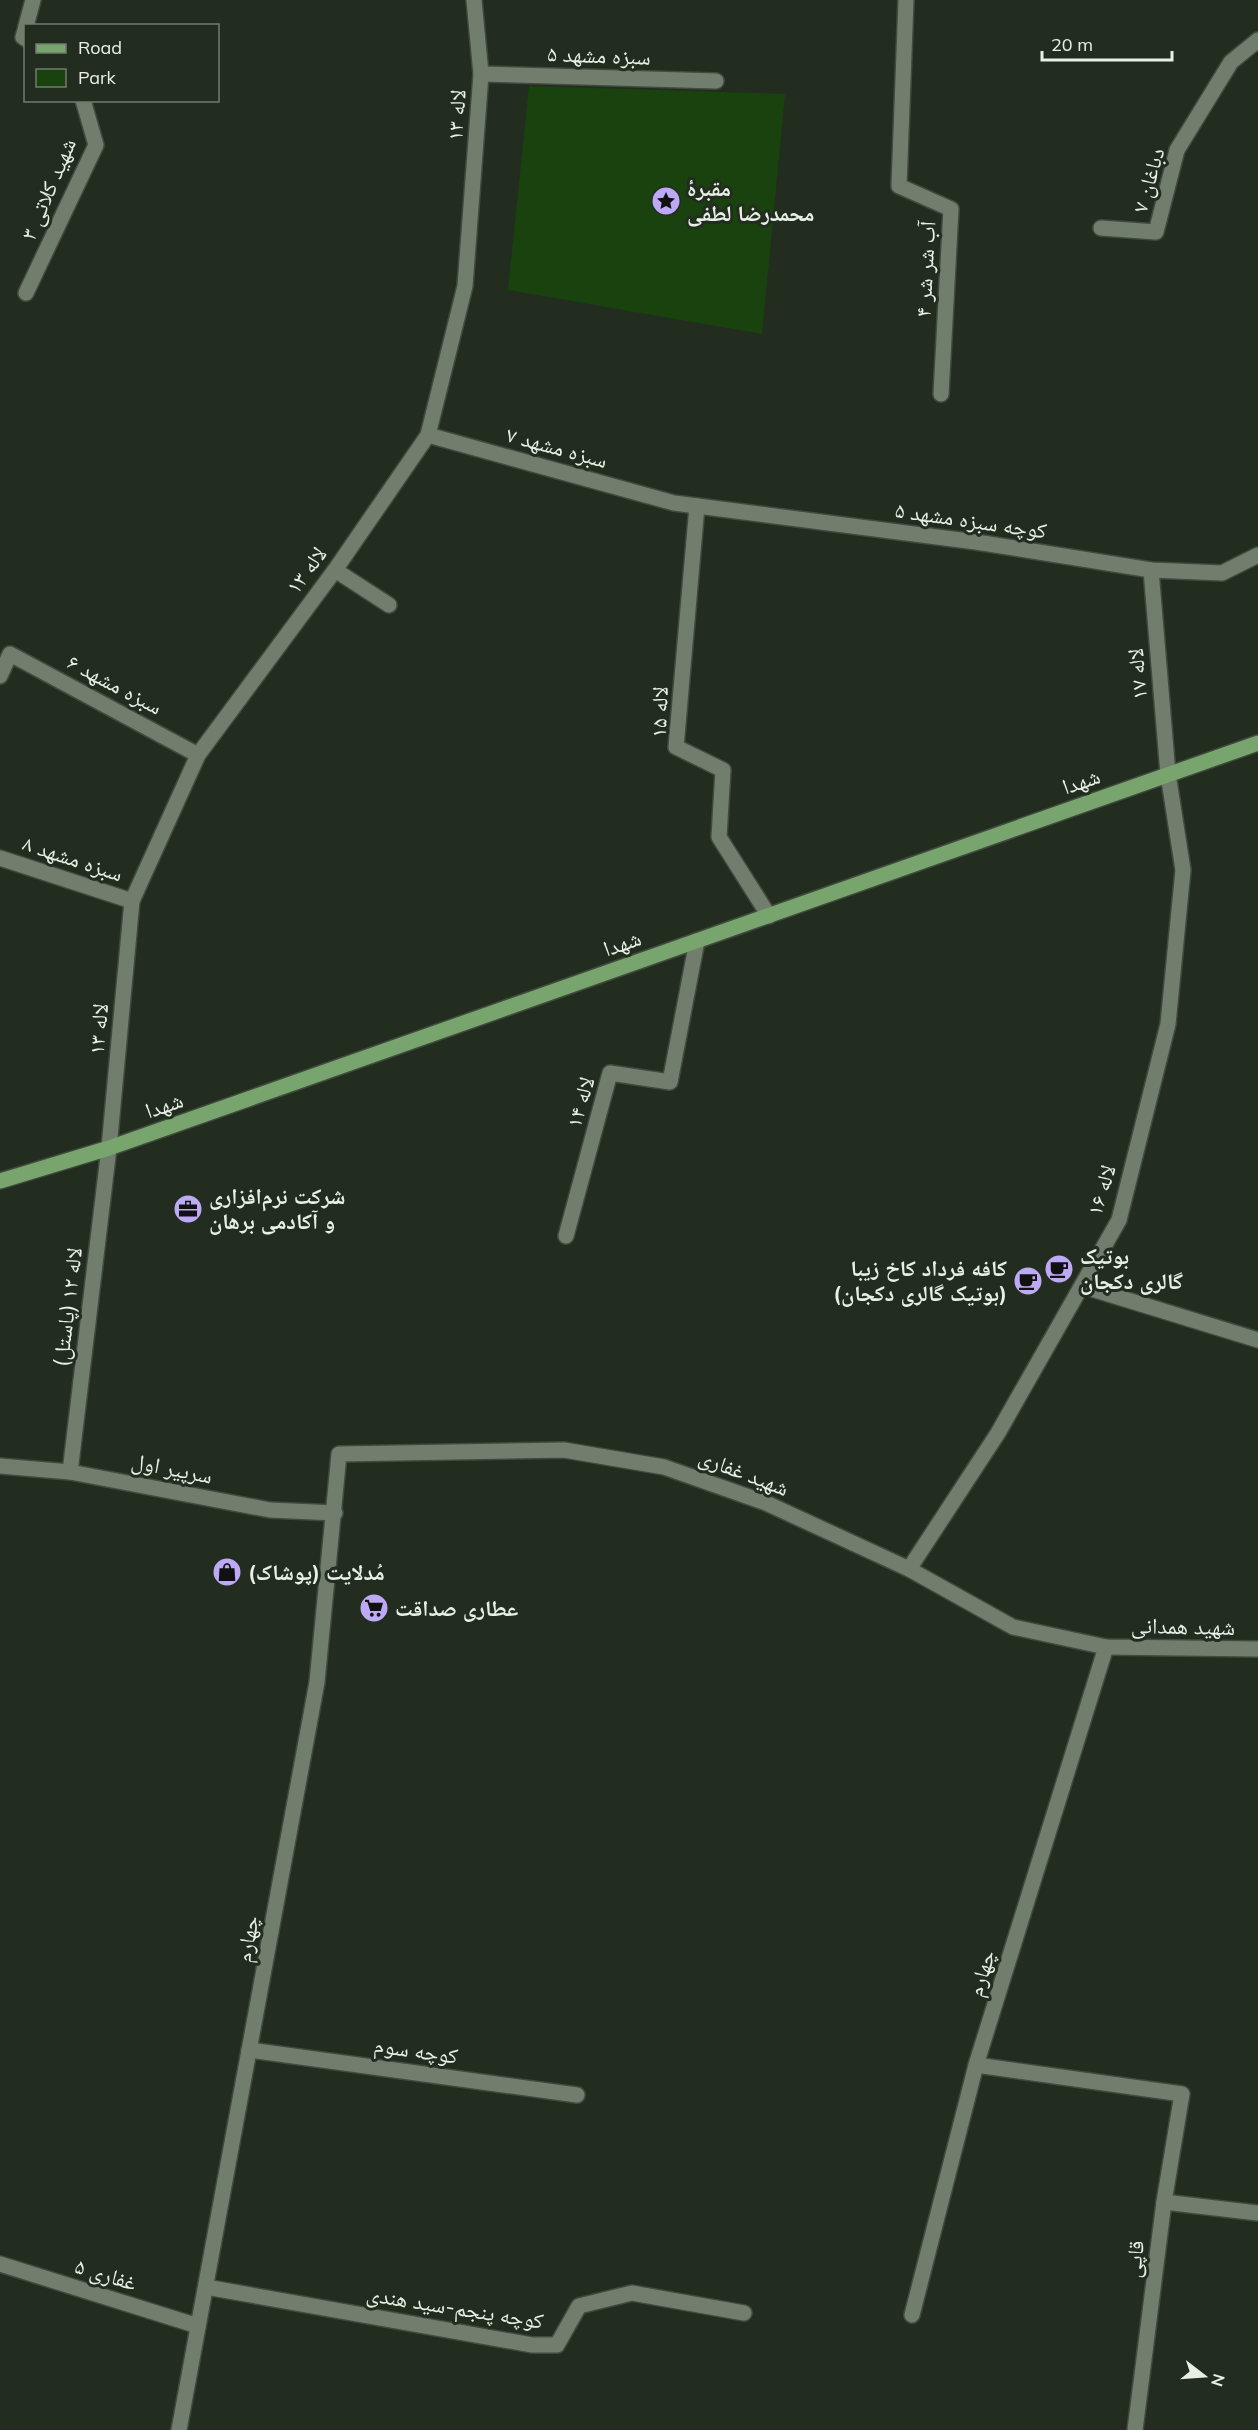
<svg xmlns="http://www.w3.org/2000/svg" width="1258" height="2430" viewBox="0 0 1258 2430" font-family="Mulish,'Noto Naskh Arabic',sans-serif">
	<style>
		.green { fill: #19420f }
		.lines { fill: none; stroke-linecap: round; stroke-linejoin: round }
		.pedestrian-casing { stroke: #404a3e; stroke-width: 18 }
		.minor-casing { stroke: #404a3e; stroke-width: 18 }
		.primary-casing { stroke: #404a3e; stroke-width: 18 }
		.pedestrian { stroke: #717e6e; stroke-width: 15 }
		.minor { stroke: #717e6e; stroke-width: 15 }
		.primary { stroke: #77a56d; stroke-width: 15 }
		.labels { text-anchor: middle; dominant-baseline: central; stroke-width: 6; stroke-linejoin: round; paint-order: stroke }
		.street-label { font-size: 22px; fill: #e8f0e6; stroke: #222d20 }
		.poi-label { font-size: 22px; font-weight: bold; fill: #e8f0e6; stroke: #222d20; text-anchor: start }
	</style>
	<rect width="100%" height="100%" fill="#222d20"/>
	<path class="green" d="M529 86 785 94 762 334 508 290Z"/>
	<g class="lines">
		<g class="pedestrian-casing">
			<g id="pedestrian">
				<path d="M26 26 33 0"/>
				<path d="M26 27 23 37 26 39"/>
				<path d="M26 293 96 145 83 100"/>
			</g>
		</g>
		<g class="minor-casing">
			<g id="minor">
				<path d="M906 0 899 186 951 209 941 394"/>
				<path d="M481 74 716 81"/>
				<path d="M1101 228 1156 232 1177 150 1231 62 1258 40"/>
				<path d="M428 435 674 503 976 542 1151 570 1222 573 1258 555"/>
				<path d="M697 506 676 747 723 770 719 837 769 916"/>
				<path d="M335 570 389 605"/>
				<path d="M0 676 10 654 198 755"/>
				<path d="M0 858 132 901"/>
				<path d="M566 1236 610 1073 670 1082 697 941"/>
				<path d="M1082 1286 1258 1340"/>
				<path d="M0 1466 70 1472 270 1510 335 1513"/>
				<path d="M70 1472 109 1148 132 901 198 755 335 570 428 435 465 286 481 74 474 0"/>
				<path d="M909 1569 998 1433 1119 1220 1168 1024 1183 870 1168 774 1151 570"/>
				<path d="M249 2050 577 2095"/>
				<path d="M976 2065 1182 2094 1164 2202 1135 2430"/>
				<path d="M1164 2202 1258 2213"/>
				<path d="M0 2264 198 2326"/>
				<path d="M206 2287 532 2345H557L579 2306 632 2293 744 2313"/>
				<path d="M912 2315 976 2065 1106 1647"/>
				<path d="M179 2430 317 1682 339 1454 564 1450 664 1467 766 1503 909 1569 1013 1627 1106 1647 1258 1649"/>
			</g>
		</g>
		<g class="primary-casing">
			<path id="primary" d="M0 1181 109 1148 1258 743"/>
		</g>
		<use href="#pedestrian" class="pedestrian"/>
		<use href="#minor" class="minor"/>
		<use href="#primary" class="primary"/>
	</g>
	<defs>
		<g id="sight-disc" transform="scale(1.5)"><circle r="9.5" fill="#bea9f5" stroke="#222d20"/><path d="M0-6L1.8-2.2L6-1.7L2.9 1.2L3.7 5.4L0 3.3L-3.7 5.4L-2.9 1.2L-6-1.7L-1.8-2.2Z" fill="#111"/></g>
		<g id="office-disc" transform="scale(1.5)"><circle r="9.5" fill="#bea9f5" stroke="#222d20"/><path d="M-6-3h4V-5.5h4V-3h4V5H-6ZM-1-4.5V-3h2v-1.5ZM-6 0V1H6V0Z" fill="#111"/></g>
		<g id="cafe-disc" transform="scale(1.5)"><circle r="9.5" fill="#bea9f5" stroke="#222d20"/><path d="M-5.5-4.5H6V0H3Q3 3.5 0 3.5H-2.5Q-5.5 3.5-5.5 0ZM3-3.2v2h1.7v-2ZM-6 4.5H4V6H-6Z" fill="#111"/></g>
		<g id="shop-disc" transform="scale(1.5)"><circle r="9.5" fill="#bea9f5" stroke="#222d20"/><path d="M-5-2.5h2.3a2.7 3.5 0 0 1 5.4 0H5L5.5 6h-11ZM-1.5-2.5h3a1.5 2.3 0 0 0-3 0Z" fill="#111"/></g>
		<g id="supermarket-disc" transform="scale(1.5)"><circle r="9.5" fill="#bea9f5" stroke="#222d20"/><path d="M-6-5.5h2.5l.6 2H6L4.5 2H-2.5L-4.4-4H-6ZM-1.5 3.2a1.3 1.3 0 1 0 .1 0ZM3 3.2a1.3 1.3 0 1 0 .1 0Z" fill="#111"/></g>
	</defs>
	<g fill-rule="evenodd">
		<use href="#sight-disc" x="666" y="201"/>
		<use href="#office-disc" x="188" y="1209"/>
		<use href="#cafe-disc" x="1059" y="1269"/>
		<use href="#cafe-disc" x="1028" y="1281"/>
		<use href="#shop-disc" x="227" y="1572"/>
		<use href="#supermarket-disc" x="374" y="1608"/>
	</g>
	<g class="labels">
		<g class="street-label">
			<text transform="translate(599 55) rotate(2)">۵ سبزه مشهد</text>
			<text transform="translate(456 115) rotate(-86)">لاله ۱۳</text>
			<text transform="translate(1148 180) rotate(-74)">۷ دباغان</text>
			<text transform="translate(48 189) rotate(-67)">۳ شهید کلاتی</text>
			<text transform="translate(925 269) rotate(-87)">۴ آب شر شر</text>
			<text transform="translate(557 447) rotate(15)">۷ سبزه مشهد</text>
			<text transform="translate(971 520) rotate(8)">کوچه سبزه مشهد ۵</text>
			<text transform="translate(306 570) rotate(-54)">لاله ۱۳</text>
			<text transform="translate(1137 674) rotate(-95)">۱۷ لاله</text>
			<text transform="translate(115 684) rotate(28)">۶ سبزه مشهد</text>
			<text transform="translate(659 712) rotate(-88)">۱۵ لاله</text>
			<text transform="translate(1081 781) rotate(-19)">شهدا</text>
			<text transform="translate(73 858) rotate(18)">۸ سبزه مشهد</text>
			<text transform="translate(622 943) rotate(-19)">شهدا</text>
			<text transform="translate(98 1029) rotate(-85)">لاله ۱۳</text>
			<text transform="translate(580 1102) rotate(-74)">۱۴ لاله</text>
			<text transform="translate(164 1105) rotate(-19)">شهدا</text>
			<text transform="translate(1101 1190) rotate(-73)">لاله ۱۶</text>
			<text transform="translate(67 1307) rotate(-83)">لاله ۱۲ (پاستل)</text>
			<text transform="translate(172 1468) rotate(11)">سرپیر اول</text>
			<text transform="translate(744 1472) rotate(21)">شهید غفاری</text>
			<text transform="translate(1183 1626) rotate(1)">شهید همدانی</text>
			<text transform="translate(247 1939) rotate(-80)">چهارم</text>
			<text transform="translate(981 1973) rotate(-73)">چهارم</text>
			<text transform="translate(416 2050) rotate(8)">کوچه سوم</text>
			<text transform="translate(1134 2259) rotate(-83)">قاپی</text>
			<text transform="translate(106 2274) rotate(17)">غفاری ۵</text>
			<text transform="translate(455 2307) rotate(9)">کوچه پنجم-سید هندی</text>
		</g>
		<g class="poi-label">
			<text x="687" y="188">مقبرهٔ<tspan x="687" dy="25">محمدرضا لطفی</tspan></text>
			<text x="209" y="1196">شرکت نرم‌افزاری<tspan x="209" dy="25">و آکادمی برهان</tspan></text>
			<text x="1080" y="1256">بوتیک<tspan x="1080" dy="25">گالری دکجان</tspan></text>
			<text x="1007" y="1268" text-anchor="end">کافه فرداد کاخ زیبا<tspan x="1007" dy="25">(بوتیک گالری دکجان)</tspan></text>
			<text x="248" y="1572">مُدلایت (پوشاک)</text>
			<text x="395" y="1608">عطاری صداقت</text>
		</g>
	</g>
	<rect x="24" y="24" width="195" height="78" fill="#222d20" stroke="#717b6f" stroke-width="1.5"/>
	<rect x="36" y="44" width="30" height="9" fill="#77a56d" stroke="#717b6f" stroke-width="1.5"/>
	<text x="78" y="54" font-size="18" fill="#e8f0e6">Road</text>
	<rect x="36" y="69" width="30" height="18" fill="#19420f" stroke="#717b6f" stroke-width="1.5"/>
	<text x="78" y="84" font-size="18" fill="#e8f0e6">Park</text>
	<g transform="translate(1204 2376) rotate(107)" stroke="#222d20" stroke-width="4.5" paint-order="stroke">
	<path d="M0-4.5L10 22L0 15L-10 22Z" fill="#e8f0e6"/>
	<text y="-9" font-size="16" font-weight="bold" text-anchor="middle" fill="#e8f0e6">N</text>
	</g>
	<path d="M1042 51v9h130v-9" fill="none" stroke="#e8f0e6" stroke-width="3"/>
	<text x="1051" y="51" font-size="18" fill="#e8f0e6" stroke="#222d20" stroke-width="4.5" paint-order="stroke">20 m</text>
</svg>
